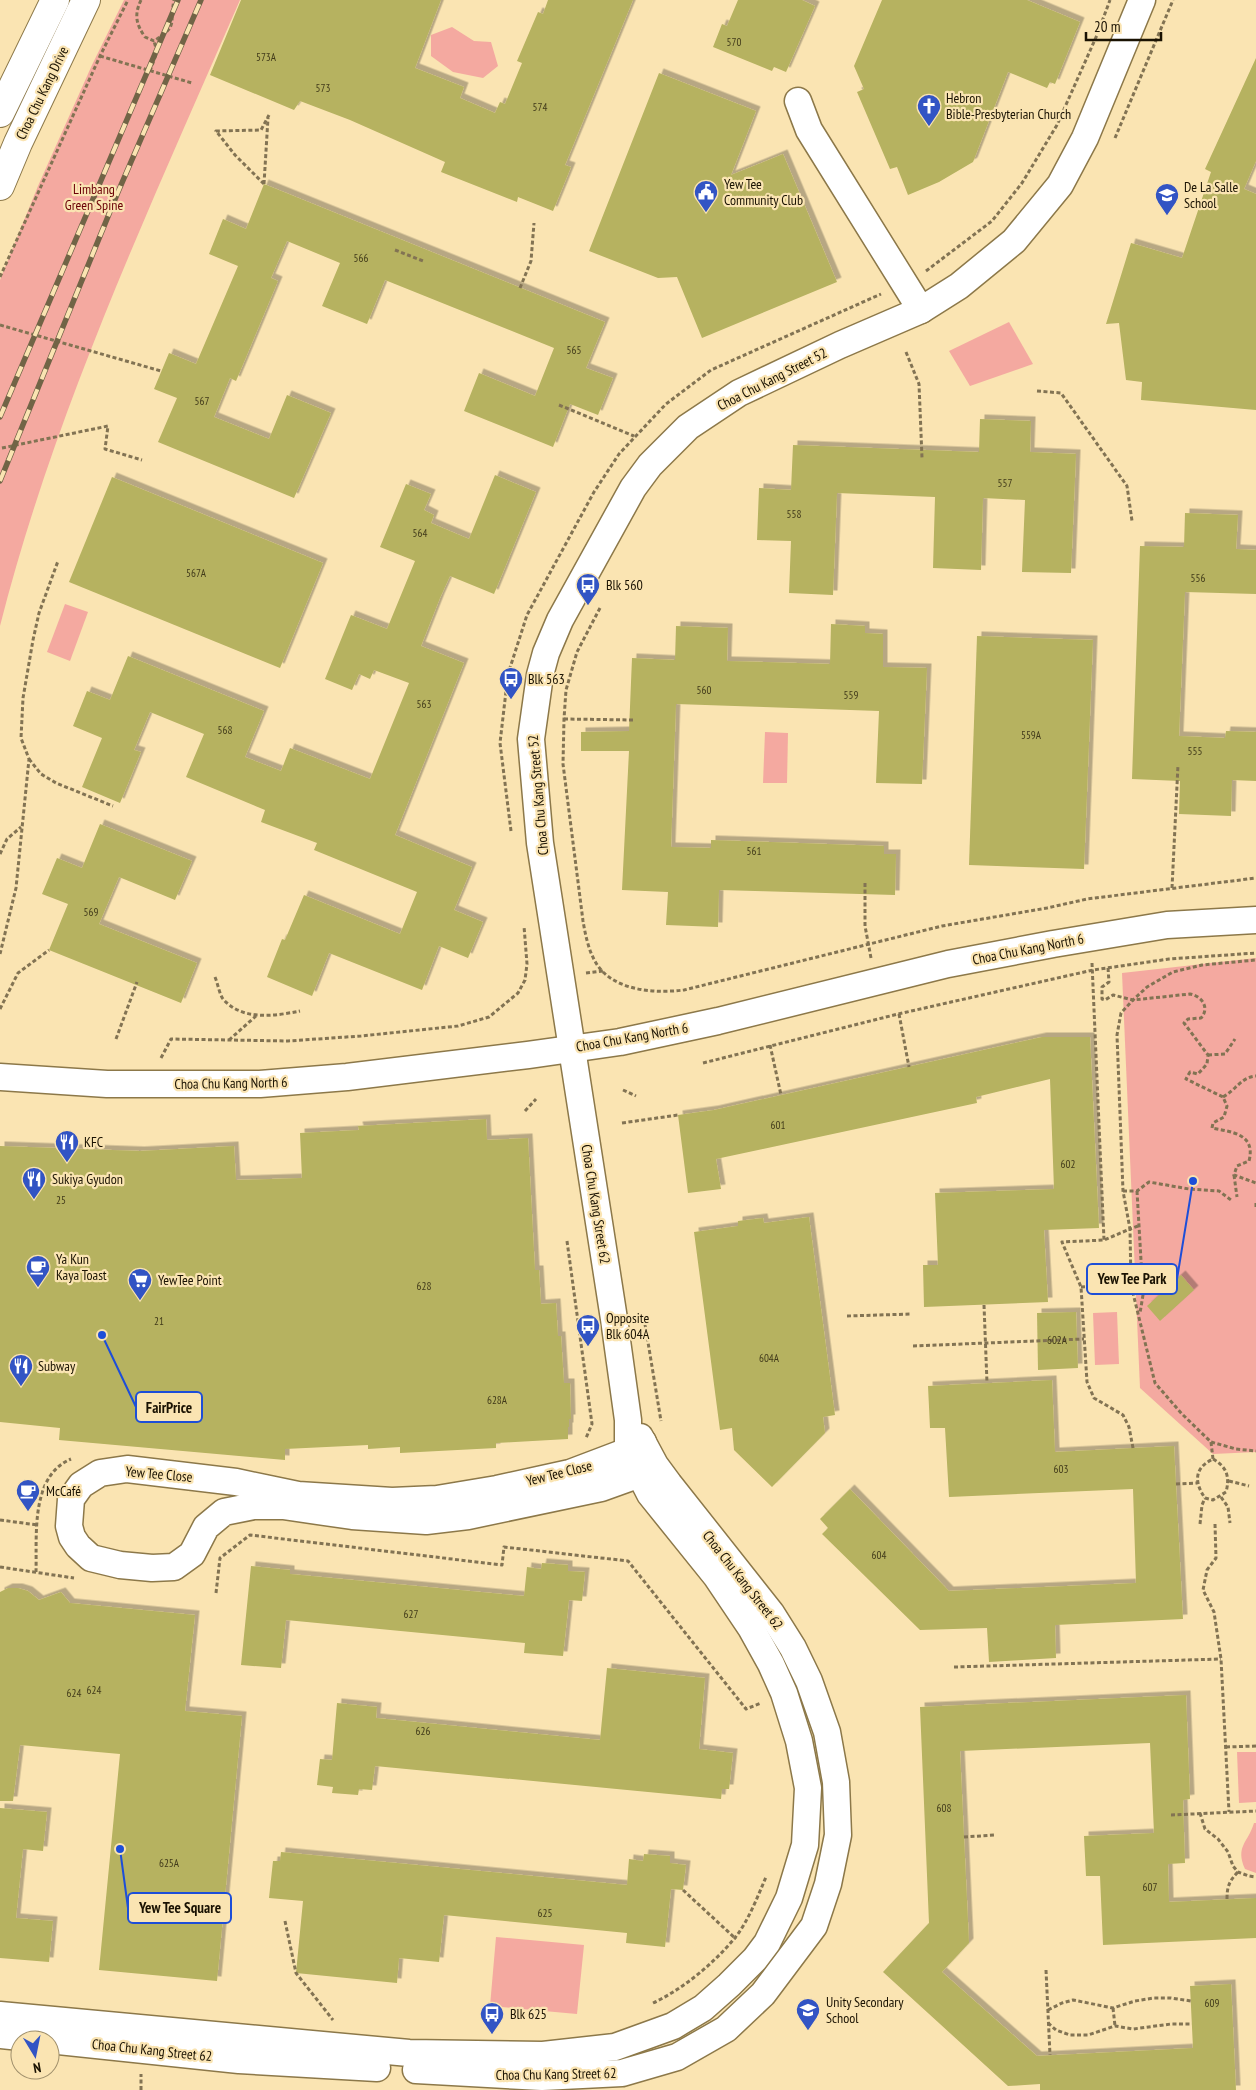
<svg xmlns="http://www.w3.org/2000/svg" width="1256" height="2090" viewBox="0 0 1256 2090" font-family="'PT Sans Narrow',sans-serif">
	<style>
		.green { fill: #f4a9a0 }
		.building { fill: #b6b260; filter: url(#shadow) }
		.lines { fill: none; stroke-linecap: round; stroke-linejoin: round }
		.minor-casing { stroke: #8c7849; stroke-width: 29 }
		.major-casing { stroke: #8c7849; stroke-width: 30 }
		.path { stroke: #827353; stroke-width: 3; stroke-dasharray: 4 2.5; stroke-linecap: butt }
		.minor { stroke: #fff; stroke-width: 26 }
		.major { stroke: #fff; stroke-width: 28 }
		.rail-casing { stroke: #716446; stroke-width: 5.5 }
		.rail { stroke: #fae4b2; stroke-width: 4; stroke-dasharray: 11; stroke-linecap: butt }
		.labels { text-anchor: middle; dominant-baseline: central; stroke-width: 4.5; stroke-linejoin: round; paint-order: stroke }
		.number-label { font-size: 11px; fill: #413a1a }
		.street-label { font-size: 14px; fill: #1a1202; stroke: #fae4b2 }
		.poi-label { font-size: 14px; fill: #1a1202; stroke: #fae4b2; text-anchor: start }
		.park-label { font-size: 14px; fill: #6b0007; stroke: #fae4b2 }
		.leader { fill: none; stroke: #1d4ed8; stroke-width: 2 }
		.callout-dot { fill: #1d4ed8; stroke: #fae4b2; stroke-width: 2 }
		.callout { fill: #fae4b2; stroke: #1d4ed8; stroke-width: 2 }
		.callout-label { font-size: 15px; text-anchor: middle; font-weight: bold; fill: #1a1202 }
	</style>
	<defs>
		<filter id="shadow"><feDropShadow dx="4.5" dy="-4.5" stdDeviation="0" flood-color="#0004"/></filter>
	</defs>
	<rect width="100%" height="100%" fill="#fae4b2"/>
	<g class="green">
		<path d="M124 0H240C151 205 55 409 0 626V280L38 186 92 65Z"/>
		<path d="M452 27 474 41 491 42 498 66 483 78 453 72 431 56V35Z"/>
		<path d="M1009 322 1033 364 970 386 949 351Z"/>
		<path d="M65 604 88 612 70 661 47 652Z"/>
		<path d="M765 732 788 733 787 783H763Z"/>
		<path d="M1256 958V1452L1213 1454 1140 1388 1122 973Z"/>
		<path d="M1117 1312 1119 1364 1095 1365 1093 1313Z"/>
		<path d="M1237 1752H1256V1802L1239 1803Z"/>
		<path d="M1254 1823H1256V1873L1245 1869C1235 1846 1248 1843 1254 1823Z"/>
		<path d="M496 1937 584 1945 577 2014 490 2006Z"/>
	</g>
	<g class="building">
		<path d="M241 0H441L415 68 464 87 460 98 495 113 500 102 505 104 522 63 517 61 538 12 543 14 548 0H633L565 165 571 167 553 211 518 197 517 202 441 172 445 162 350 120 300 101 294 110 210 75Z"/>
		<path d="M738 0H802L815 6 786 72 774 67 772 71 713 47 722 24 727 26Z"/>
		<path d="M882 0H1027L1080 22 1055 84 1050 82 1047 88 1008 72 973 162 939 182 908 195 897 167 890 169 857 92 864 89 854 66Z"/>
		<path d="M1256 58V161L1244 189 1256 194V410L1141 400 1142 382 1126 380 1119 323 1106 324 1131 243 1182 258 1211 172 1205 169Z"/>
		<path d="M659 73 756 111 731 175 783 154 837 282 702 338 677 277 658 278 589 251Z"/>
		<path d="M264 184 605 322 586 368 613 378 598 415 570 404 553 447 464 411 479 373 535 396 554 348 385 280 367 324 322 306 340 263 287 241 271 278 278 281 236 381 230 378 214 417 269 439 287 395 331 413 294 498 158 442 177 398 154 389 169 353 196 364 238 266 209 254 223 219 246 229Z"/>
		<path d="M980 419 1031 421 1030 452 1076 454 1071 573 1022 572 1025 500 983 498 981 570 933 568 935 497 837 493 833 595 789 593 791 541 757 540 759 488 791 490 793 445 979 452Z"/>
		<path d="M495 475 536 492 494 594 450 576 440 598 421 646 464 663 395 835 472 867 454 910 483 922 468 958 439 946 422 990 329 953 312 996 267 977 282 939 285 940 304 895 400 934 417 892 314 850 317 843 261 822 265 810 186 777 204 734 150 712 134 750 141 752 120 803 82 787 102 738 73 726 87 691 110 700 128 656 264 711 245 757 281 771 290 748 370 779 409 683 374 670 370 679 359 674 352 690 325 679 351 615 387 629 415 561 380 547 406 484 431 494 424 510 434 515 431 523 469 539Z"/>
		<path d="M112 477 323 563 280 668 69 582Z"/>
		<path d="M1185 513 1238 515 1236 549 1256 550V594L1185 592 1179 736 1225 738 1226 731 1256 732V781L1232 780 1231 816 1179 814 1180 781 1132 779 1140 546 1184 547Z"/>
		<path d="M831 624 865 626V633L883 634V667L927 668 922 784 876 783 879 711 676 704 671 847 711 848V840L884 846V854H896L895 895 719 890 718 927 666 925 668 892 622 890 629 751H581V732L629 731 632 658 675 660 676 626 728 628 727 661 830 664Z"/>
		<path d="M977 636 1093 640 1084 869 969 865Z"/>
		<path d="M100 824 192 861 175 900 119 877 99 924 197 963 181 1003 49 950 68 904 42 894 57 858 82 868Z"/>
		<path d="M1042 1037H1090L1099 1228 1044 1230 1048 1302 924 1307 923 1265H938L935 1193 1054 1189 1050 1079 976 1097 977 1103 716 1159 721 1189 688 1193 678 1115 714 1110Z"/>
		<path d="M486 1119 487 1140 528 1138 535 1270H539L541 1304 556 1303 558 1336H561L564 1383H570L571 1419H569V1427H568V1439L496 1443V1448L400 1453V1447L368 1449V1445L285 1449V1460L59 1440 60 1428 0 1422V1146L140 1151 234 1146 236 1180 302 1178 300 1133 359 1130 358 1126Z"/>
		<path d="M809 1217 835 1415 823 1417 825 1433 772 1487 734 1450 732 1428 720 1430 694 1232 738 1226V1221L763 1218 764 1223Z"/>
		<path d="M1181 1275 1194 1290 1160 1321 1147 1306Z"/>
		<path d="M1076 1312 1078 1368 1038 1370 1037 1313Z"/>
		<path d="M1052 1380 1055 1452 1174 1446 1183 1619 1055 1625 1056 1658 989 1662 987 1628 920 1630 822 1534 828 1528 820 1519 850 1489 949 1591 1136 1583 1133 1489 949 1497 945 1428H930L928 1386Z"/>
		<path d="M542 1563 568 1565V1571L585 1572 582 1601 569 1600 563 1656 524 1653 525 1643 286 1620 281 1668 241 1665 251 1566 290 1570V1574L524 1596 527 1567 541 1569Z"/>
		<path d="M8 1588H18L28 1591 39 1600 61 1592 70 1603 195 1615 185 1711 242 1716 217 1981 99 1970 120 1754 20 1745 13 1801H0V1592Z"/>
		<path d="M607 1668 705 1678 699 1749 733 1753 729 1789H722L721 1799 375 1766 372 1790 359 1789 358 1795 332 1793 333 1787 317 1785 320 1759 332 1760 337 1703 377 1707 376 1718 600 1740Z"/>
		<path d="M1186 1695 1190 1799 1183 1800 1185 1863 1168 1864 1169 1902 1256 1898V1938L1103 1945 1100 1876H1086L1084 1836 1154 1833 1150 1743 960 1751 969 1943 942 1972 1037 2056 1193 2048 1190 1986 1231 1984 1236 2090H1040V2084L1008 2086 883 1972 929 1923 920 1707Z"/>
		<path d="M0 1808 47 1812 43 1851 23 1849 16 1918 53 1921 49 1962 0 1958Z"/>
		<path d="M281 1852 627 1885 629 1859 643 1861 644 1854 670 1856V1863L686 1865 683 1890 671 1889 665 1947 626 1943 627 1933 444 1915 439 1962 399 1958 397 1983 296 1973 303 1901 269 1898 273 1861H280Z"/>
	</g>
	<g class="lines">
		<g class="minor-casing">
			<g id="minor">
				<path d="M798 101 809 130 921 310"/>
				<path d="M0 1077 107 1084H260L347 1077 528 1055 620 1042 718 1021 948 964 1053 944 1167 925 1256 920"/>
				<path d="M643 1442 628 1451 570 1473 497 1489 437 1499 392 1501 298 1495 236 1482 127 1469 100 1473 81 1485 71 1499 69 1526 72 1537 78 1546 91 1558 120 1565 152 1568 174 1567 192 1554 206 1527 224 1512 254 1506H283L352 1516 426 1521 468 1516 601 1488 640 1474 654 1466"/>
				<path d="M0 2015 409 2053 543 2055 615 2047 673 2026 703 2008 729 1985 755 1959 767 1943 789 1898 805 1845 808 1788 799 1741 784 1693 771 1664 751 1628 716 1576 650 1494 628 1451V1420L614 1319 540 843 531 739 540 675 546 653 560 620 633 488 650 465 688 427 739 393 840 345 921 310 959 286 1014 241 1060 185 1085 138 1142 0"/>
				<path d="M0 2035 239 2060 377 2068"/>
				<path d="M416 2070 542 2077 622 2073 677 2057 726 2029 763 1994 814 1926 828 1884 838 1835 836 1782 827 1732 809 1681 793 1648 771 1613 669 1484 655 1465 640 1437"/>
			</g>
		</g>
		<g class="major-casing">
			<g id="major">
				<path d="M0 113 55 0"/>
				<path d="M0 186 18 143 86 0"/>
			</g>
		</g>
		<g class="path">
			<path d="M141 0C134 15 136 24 145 37L154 41C179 25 169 25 174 0"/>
			<path d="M100 56 192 83"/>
			<path d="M150 71 157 52 154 41"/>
			<path d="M1115 138 1173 0"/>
			<path d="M264 184 235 155 216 131 261 130 269 115"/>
			<path d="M264 184 268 118"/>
			<path d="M395 250 423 261"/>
			<path d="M926 271 992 221 1022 183 1057 125 1097 35 1110 0"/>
			<path d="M0 277 100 56 128 0"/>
			<path d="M520 288 531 261 534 223"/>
			<path d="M0 325 161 371"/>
			<path d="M906 352 919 384 922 458"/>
			<path d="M1037 391 1061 393 1127 486 1132 521"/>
			<path d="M559 405 634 436"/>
			<path d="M2 448 108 426 105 449 142 460"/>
			<path d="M600 608 577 652 566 690 564 719 563 764 583 921C586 938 590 959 603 972 624 992 658 993 684 990L942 926 1047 908 1087 899 1256 878"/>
			<path d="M564 719 635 720"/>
			<path d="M29 759 41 774 56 783 113 806"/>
			<path d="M511 831 500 743 508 674 527 615 594 492 619 454 666 404 711 370 881 294"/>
			<path d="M0 854 7 839 21 827"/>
			<path d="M865 883V926L871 958"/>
			<path d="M1172 888 1178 765"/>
			<path d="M0 954 16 888 29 759 21 738 23 698 33 640 39 613 58 561"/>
			<path d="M1092 963 1104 1240"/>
			<path d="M1108 968 1109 982 1102 987V999L1105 1000 1113 995 1133 1000 1190 994C1202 996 1210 1008 1201 1018L1188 1019 1184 1023 1208 1055 1207 1064 1198 1074 1190 1072 1186 1079 1223 1097 1227 1106 1224 1117 1213 1123 1212 1128C1232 1132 1256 1134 1249 1161L1237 1166 1234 1175 1256 1183"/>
			<path d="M586 973 603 971"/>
			<path d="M215 977C218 984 219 993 223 999 242 1021 275 1016 300 1011"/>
			<path d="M0 1009 18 973 49 950"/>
			<path d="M899 1014 909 1067"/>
			<path d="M116 1039 137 982"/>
			<path d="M229 1040 256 1016"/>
			<path d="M770 1045 781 1095"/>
			<path d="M1208 1055 1225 1054 1235 1039"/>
			<path d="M161 1058 171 1039 288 1041 361 1036 458 1026 489 1017 518 993 525 980 527 964 524 926"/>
			<path d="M703 1063 898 1014 1093 970 1169 959 1256 953"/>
			<path d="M623 1090 636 1096"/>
			<path d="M1223 1097C1236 1090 1241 1077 1256 1076"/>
			<path d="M525 1111 536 1099"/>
			<path d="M622 1123 678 1115"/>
			<path d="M1234 1175 1237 1197"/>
			<path d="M1123 1191H1137L1149 1182 1189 1189 1219 1191 1231 1200"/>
			<path d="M1137 1191 1143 1295 1140 1313"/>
			<path d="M1256 1203V1207"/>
			<path d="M1138 1226 1130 1229 1131 1285 1155 1383 1182 1414 1211 1442 1236 1449 1256 1451"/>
			<path d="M567 1241 592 1424 586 1438"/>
			<path d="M1081 1287 1131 1285"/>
			<path d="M984 1305 987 1383"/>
			<path d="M847 1316 911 1314"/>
			<path d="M644 1318 661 1421"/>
			<path d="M913 1346 1084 1339"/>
			<path d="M1211 1442 1213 1459"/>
			<path d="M1133 1448 1129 1427 1123 1415 1094 1398 1087 1382 1081 1287 1062 1242 1104 1240 1130 1229 1123 1191 1117 1035 1121 1013 1133 1000 1147 987 1173 972 1202 965 1256 960"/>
			<path d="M1213 1459C1227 1467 1230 1477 1226 1492L1213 1500 1205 1498C1194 1482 1194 1468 1213 1459Z"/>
			<path d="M1229 1481 1249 1486"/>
			<path d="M1176 1484 1197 1483"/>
			<path d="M1221 1497 1228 1507 1230 1523"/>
			<path d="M0 1520 38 1525"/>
			<path d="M1200 1524 1202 1505 1205 1498"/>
			<path d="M1215 1524 1216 1558 1207 1570 1203 1590 1214 1612 1221 1659 1229 1812"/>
			<path d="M0 1567 74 1578"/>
			<path d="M36 1572C37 1536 30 1476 71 1459"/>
			<path d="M216 1593 220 1558 250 1535 502 1565 504 1547 628 1561 746 1709 761 1703"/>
			<path d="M954 1667 1221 1659"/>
			<path d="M1226 1747 1256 1746"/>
			<path d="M1200 1813 1205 1829 1218 1839 1228 1852 1233 1866 1238 1872 1249 1876 1256 1877"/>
			<path d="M1171 1815 1256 1811"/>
			<path d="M964 1837 995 1835"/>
			<path d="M683 1890 736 1939"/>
			<path d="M1227 1899C1227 1887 1229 1881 1238 1872"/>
			<path d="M285 1921 296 1973 333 2020"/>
			<path d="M1046 1970 1050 2055"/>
			<path d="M653 2003C683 1989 713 1964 734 1939 748 1922 757 1898 766 1877"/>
			<path d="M1113 2008 1115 2026"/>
			<path d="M1048 2010 1062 2003 1073 2000 1113 2008 1135 2001 1154 1998H1171L1191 2001"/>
			<path d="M1048 2023 1056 2030 1070 2035H1088L1115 2026 1133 2029 1171 2024H1192"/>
			<path d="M141 2090V2074"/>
		</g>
		<use href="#minor" class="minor"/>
		<use href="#major" class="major"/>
		<g class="rail-casing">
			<g id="rail">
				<path d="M0 417 178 0"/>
				<path d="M0 481 118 192 201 0"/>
			</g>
		</g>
		<use href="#rail" class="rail"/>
	</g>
	<defs>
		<g id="church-pin" transform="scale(1.25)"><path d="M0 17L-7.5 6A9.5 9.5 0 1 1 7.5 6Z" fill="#3254c4" stroke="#fae4b2"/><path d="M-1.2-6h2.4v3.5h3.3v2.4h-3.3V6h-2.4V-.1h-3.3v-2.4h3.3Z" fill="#fff"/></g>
		<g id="civic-pin" transform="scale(1.25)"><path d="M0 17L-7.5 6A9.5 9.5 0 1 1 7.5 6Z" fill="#3254c4" stroke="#fae4b2"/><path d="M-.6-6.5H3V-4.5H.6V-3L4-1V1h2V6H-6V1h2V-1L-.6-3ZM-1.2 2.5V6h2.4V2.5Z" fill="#fff"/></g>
		<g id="school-pin" transform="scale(1.25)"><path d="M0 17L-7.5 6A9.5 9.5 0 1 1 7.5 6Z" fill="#3254c4" stroke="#fae4b2"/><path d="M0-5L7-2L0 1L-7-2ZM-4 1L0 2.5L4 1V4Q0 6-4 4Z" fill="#fff"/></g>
		<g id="bus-pin" transform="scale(1.25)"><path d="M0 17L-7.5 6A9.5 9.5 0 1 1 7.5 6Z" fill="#3254c4" stroke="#fae4b2"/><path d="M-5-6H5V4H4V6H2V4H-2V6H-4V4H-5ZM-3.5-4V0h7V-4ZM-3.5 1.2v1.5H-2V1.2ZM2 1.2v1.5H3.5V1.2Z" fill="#fff"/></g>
		<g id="restaurant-pin" transform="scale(1.25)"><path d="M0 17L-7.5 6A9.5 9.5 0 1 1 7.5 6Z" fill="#3254c4" stroke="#fae4b2"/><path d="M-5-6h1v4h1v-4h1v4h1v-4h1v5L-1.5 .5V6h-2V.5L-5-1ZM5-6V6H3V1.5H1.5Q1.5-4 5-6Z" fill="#fff"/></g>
		<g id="cafe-pin" transform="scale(1.25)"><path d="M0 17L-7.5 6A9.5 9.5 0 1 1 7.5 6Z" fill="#3254c4" stroke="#fae4b2"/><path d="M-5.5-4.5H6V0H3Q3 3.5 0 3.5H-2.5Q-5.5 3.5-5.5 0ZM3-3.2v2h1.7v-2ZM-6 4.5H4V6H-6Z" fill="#fff"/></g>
		<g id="supermarket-pin" transform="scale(1.25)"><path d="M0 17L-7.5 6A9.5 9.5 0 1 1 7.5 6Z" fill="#3254c4" stroke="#fae4b2"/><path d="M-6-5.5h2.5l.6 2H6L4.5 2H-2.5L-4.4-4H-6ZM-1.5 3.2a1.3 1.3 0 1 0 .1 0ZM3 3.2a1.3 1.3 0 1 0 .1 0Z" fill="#fff"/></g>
	</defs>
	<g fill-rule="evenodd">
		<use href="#church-pin" x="929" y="106"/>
		<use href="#civic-pin" x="706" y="192"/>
		<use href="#school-pin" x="1167" y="195"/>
		<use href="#bus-pin" x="588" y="585"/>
		<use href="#bus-pin" x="511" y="679"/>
		<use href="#restaurant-pin" x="67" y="1142"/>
		<use href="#restaurant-pin" x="34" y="1179"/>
		<use href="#cafe-pin" x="38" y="1267"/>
		<use href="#supermarket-pin" x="140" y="1280"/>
		<use href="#bus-pin" x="588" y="1326"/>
		<use href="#restaurant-pin" x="21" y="1366"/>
		<use href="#cafe-pin" x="28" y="1491"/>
		<use href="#school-pin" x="808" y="2010"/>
		<use href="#bus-pin" x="492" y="2014"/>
	</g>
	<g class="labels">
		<g class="number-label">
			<text x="734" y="42">570</text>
			<text x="266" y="57">573A</text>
			<text x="323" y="88">573</text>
			<text x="540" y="107">574</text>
			<text x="361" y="258">566</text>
			<text x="574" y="350">565</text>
			<text x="202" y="401">567</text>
			<text x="1005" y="483">557</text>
			<text x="794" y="514">558</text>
			<text x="420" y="533">564</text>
			<text x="196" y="573">567A</text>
			<text x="1198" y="578">556</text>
			<text x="704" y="690">560</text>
			<text x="851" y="695">559</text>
			<text x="424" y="704">563</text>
			<text x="225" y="730">568</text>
			<text x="1031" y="735">559A</text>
			<text x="1195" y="751">555</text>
			<text x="754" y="851">561</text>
			<text x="91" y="912">569</text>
			<text x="778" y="1125">601</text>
			<text x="1068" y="1164">602</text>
			<text x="61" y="1200">25</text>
			<text x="424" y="1286">628</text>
			<text x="159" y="1321">21</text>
			<text x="1057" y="1340">602A</text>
			<text x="769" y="1358">604A</text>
			<text x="497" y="1400">628A</text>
			<text x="1061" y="1469">603</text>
			<text x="879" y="1555">604</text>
			<text x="411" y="1614">627</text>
			<text x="94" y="1690">624</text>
			<text x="74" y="1693">624</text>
			<text x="423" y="1731">626</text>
			<text x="944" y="1808">608</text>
			<text x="169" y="1863">625A</text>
			<text x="1150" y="1887">607</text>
			<text x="545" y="1913">625</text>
			<text x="1212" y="2003">609</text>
		</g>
		<g class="street-label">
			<text transform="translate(42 93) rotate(-64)">Choa Chu Kang Drive</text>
			<text transform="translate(772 379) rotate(-27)">Choa Chu Kang Street 52</text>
			<text transform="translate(538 795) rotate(-95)">Choa Chu Kang Street 52</text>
			<text transform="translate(1028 949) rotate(-11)">Choa Chu Kang North 6</text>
			<text transform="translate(632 1037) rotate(-10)">Choa Chu Kang North 6</text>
			<text transform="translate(231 1083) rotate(-1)">Choa Chu Kang North 6</text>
			<text transform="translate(596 1204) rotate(81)">Choa Chu Kang Street 62</text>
			<text transform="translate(559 1473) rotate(-14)">Yew Tee Close</text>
			<text transform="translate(159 1474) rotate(5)">Yew Tee Close</text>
			<text transform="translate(743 1580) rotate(52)">Choa Chu Kang Street 62</text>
			<text transform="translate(152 2050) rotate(6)">Choa Chu Kang Street 62</text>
			<text transform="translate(556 2074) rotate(-1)">Choa Chu Kang Street 62</text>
		</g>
		<g class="poi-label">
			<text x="946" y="98">Hebron<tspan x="946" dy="16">Bible-Presbyterian Church</tspan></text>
			<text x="724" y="184">Yew Tee<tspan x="724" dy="16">Community Club</tspan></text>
			<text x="1184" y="187">De La Salle<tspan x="1184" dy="16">School</tspan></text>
			<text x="606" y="585">Blk 560</text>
			<text x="528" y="679">Blk 563</text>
			<text x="84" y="1142">KFC</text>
			<text x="52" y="1179">Sukiya Gyudon</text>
			<text x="56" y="1259">Ya Kun<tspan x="56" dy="16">Kaya Toast</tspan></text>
			<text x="158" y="1280">YewTee Point</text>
			<text x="606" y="1318">Opposite<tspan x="606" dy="16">Blk 604A</tspan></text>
			<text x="38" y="1366">Subway</text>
			<text x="46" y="1491">McCafé</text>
			<text x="826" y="2002">Unity Secondary<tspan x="826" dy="16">School</tspan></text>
			<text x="510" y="2014">Blk 625</text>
		</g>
		<g class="park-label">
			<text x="94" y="189">Limbang<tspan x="94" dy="16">Green Spine</tspan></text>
		</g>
	</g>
	<path class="leader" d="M1193 1181L1177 1279M102 1335L136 1407M120 1849L128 1908"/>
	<g class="callout-dot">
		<circle cx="1193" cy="1181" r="5"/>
		<circle cx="102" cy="1335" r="5"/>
		<circle cx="120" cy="1849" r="5"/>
	</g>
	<g class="callout">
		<rect x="1087" y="1264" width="90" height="30" rx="5"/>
		<rect x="136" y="1392" width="66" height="30" rx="5"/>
		<rect x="128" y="1893" width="103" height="30" rx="5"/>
	</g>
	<g class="callout-label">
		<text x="1132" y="1284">Yew Tee Park</text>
		<text x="169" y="1413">FairPrice</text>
		<text x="180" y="1913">Yew Tee Square</text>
	</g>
	<g transform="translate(35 2055) rotate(170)"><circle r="24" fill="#fae4b2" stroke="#a0906c"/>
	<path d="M0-4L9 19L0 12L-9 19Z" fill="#3254c4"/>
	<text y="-8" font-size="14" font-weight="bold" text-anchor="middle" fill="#1a1202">N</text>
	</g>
	<path d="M1086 32v8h75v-8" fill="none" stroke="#1a1202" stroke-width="2.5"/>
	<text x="1094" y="32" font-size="15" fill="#1a1202" stroke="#fae4b2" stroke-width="4" paint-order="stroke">20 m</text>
</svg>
